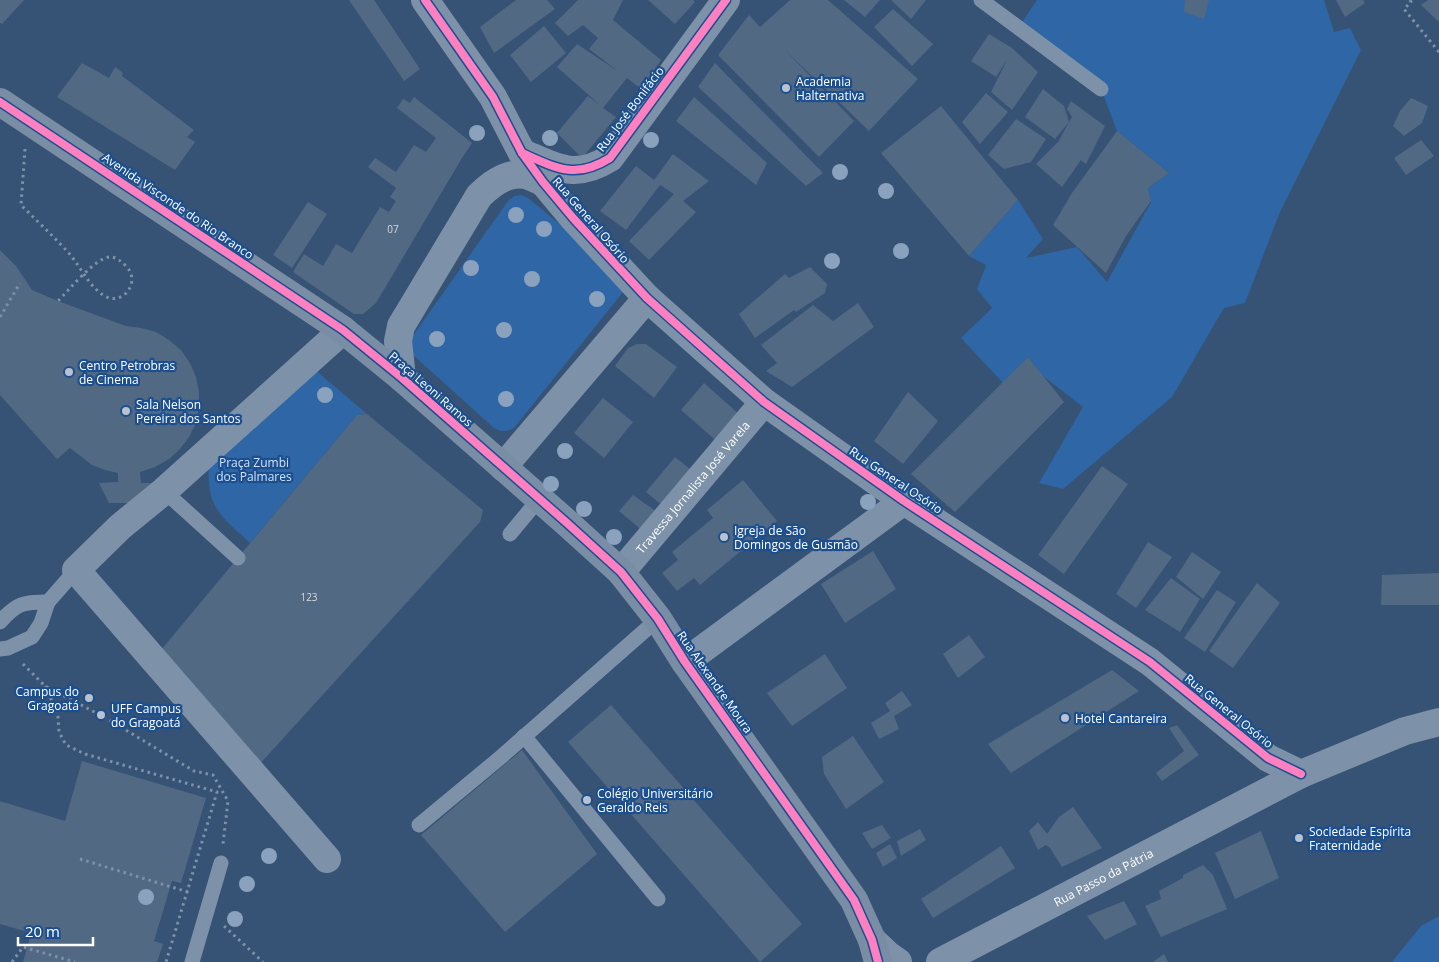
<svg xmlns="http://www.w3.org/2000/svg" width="1439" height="962" viewBox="0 0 1439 962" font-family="'Open Sans',sans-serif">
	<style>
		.green { fill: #2f66a5 }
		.building { fill: #526984 }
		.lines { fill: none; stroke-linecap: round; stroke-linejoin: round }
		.path { stroke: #7d92a8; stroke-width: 3; stroke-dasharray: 2.5 4; stroke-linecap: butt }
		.service { stroke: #7d92a8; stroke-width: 15 }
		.minor { stroke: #7d92a8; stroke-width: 28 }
		.tertiary { stroke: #7d92a8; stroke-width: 28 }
		.secondary { stroke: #798da4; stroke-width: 28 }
		.cycleway-casing { stroke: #1b4f8f; stroke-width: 11 }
		.cycleway { stroke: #ff80c0; stroke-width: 8 }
		.tree { fill: #8aa2be }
		.poi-dot { fill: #b9c2ce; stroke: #1b4f8f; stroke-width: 2 }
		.labels { text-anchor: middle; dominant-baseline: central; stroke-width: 4.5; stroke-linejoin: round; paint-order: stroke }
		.number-label { font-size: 10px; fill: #d4dae0 }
		.poi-label { font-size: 12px; fill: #fff; stroke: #1b4f8f; text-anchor: start }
		.street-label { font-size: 12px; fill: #fff; stroke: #1b4f8f }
		.park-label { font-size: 12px; fill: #cfe3fa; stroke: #1b4f8f }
	</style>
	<rect width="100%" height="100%" fill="#365274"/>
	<g class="green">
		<path d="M1037 0H1324L1334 32 1350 28 1361 50 1280 212 1245 303 1224 308 1172 397 1063 489 1039 483 1083 407 1043 376 1028 357 1003 383 961 338 992 308 977 289 986 265 969 256 1018 200 1043 239 1026 258 1077 247 1107 282 1151 202 1148 188 1169 173 1117 131 1101 89 1018 28Z"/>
		<path d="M521 195 528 198 618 272 623 292 514 428C506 432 501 432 494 428L414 356 410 345 412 337 508 201 514 196Z"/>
		<path d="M307 363 367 414 357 415 250 543C222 517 206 508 209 466Z"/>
		<path d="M1439 916V962H1392L1421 926Z"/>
	</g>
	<g class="building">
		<path d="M0 0H24L2 24 0 23Z"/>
		<path d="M349 0H374L420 69 404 81Z"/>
		<path d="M516 0H547L555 9 494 53 480 27Z"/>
		<path d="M578 0H623L613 20 661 60 641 89 627 78 603 108 616 117 582 158 557 133 588 96 600 105 557 67 577 44 619 72 589 49 598 38 583 25 568 36 555 23Z"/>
		<path d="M648 0H693L695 2 675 24Z"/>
		<path d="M790 0H828L918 79 869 131 785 50 854 121 819 157 718 55 749 15 760 27Z"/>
		<path d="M844 0H880L865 17Z"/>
		<path d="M891 0H926L911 19Z"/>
		<path d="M1185 0H1209L1204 19 1184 12Z"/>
		<path d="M1336 0H1363L1365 3 1345 17Z"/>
		<path d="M1428 0H1439V22L1421 5Z"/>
		<path d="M893 9 933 44 912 66 874 27Z"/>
		<path d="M544 26 566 53 531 82 510 55Z"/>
		<path d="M989 34 1012 48 1038 72 1012 110 991 92 1007 60 996 77 971 61Z"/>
		<path d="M82 63 109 78 115 67 123 73 122 76 194 130 187 137 195 142 175 170 57 97Z"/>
		<path d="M715 63 823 173 806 186 698 87Z"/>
		<path d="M1043 89 1064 106 1069 122 1055 139 1025 117Z"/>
		<path d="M986 93 1008 112 980 144 962 122Z"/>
		<path d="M414 97 472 143 462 158 376 303 363 314H354L293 272 304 254 323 266 336 244 352 253 380 207 389 212 396 201 390 197 396 188 368 167 375 158 396 172 414 145 426 152 436 138 397 108 403 99 410 103Z"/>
		<path d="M694 97 767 163 756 185 676 121Z"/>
		<path d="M1411 98 1428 106 1422 123 1404 136 1393 126 1400 111Z"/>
		<path d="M1071 101 1105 126 1086 164 1081 160 1062 187 1036 164 1058 142 1072 117 1067 109Z"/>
		<path d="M941 106 1018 200 969 256 881 153Z"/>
		<path d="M1016 119 1046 139 1031 162 1004 169 988 155Z"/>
		<path d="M1117 131 1169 173 1148 188 1151 201 1126 236 1106 273 1053 225 1072 193Z"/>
		<path d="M1421 140 1434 156 1406 175 1394 158Z"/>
		<path d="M673 154 709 181 683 201 696 212 649 260 629 241 674 194 660 185 626 230 600 211 636 166 654 180Z"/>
		<path d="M308 202 327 214 292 268 273 255Z"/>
		<path d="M0 250 16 266 32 290 58 301 126 326 141 328 156 332 169 340 181 350 190 363 196 377 199 392V408L196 423 189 437 180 449 169 459 155 467 140 472 141 483H163L148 503H109L99 483 118 482V473L105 470 92 465 70 448 57 459 0 395Z"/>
		<path d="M810 267 827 284 825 293 796 312 794 310 755 338 739 314 785 274 789 278Z"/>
		<path d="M858 303 874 327 792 387 766 371 777 363 761 345 813 305 833 321Z"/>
		<path d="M637 344H646L677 367 654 398 615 366 628 348Z"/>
		<path d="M1028 357 1064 402 955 512 911 474Z"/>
		<path d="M704 383 740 415 721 445 681 410Z"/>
		<path d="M908 392 938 421 903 464 874 441Z"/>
		<path d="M603 398 633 422 604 458 574 433Z"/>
		<path d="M367 414 483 510 480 522 258 766 161 650 357 415Z"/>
		<path d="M675 457 699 476 670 512 646 492Z"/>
		<path d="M1102 466 1128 484 1064 574 1038 555Z"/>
		<path d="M743 480 777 521 700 585 694 578 677 591 662 573 678 560 672 552 713 518 707 510Z"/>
		<path d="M633 495 664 517 650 537 619 511Z"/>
		<path d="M1148 542 1172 557 1136 608 1116 594Z"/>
		<path d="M873 551 896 589 845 623 821 584Z"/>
		<path d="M1192 552 1221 572 1203 599 1176 577Z"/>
		<path d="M1439 573V605H1381L1382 575Z"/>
		<path d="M1171 578 1200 599 1180 632 1145 610Z"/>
		<path d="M1257 583 1280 603 1233 668 1209 651Z"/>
		<path d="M1217 590 1236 602 1205 652 1184 638Z"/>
		<path d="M969 635 985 657 958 678 943 654Z"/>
		<path d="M825 654 847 688 792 726 767 693Z"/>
		<path d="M1112 670 1139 691 1011 773 988 744Z"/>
		<path d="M902 691 912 705 894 716 899 729 879 739 871 723 890 711 885 703Z"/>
		<path d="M611 705 802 924 760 962 568 742Z"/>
		<path d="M1177 725 1199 755 1162 781 1156 773 1184 751 1169 728Z"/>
		<path d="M853 736 884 782 846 809 824 774 822 757Z"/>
		<path d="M522 750 597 854 505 932 421 835Z"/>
		<path d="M82 761 206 798 181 883 172 881 154 941 163 944 157 962H23L31 933 0 924V801L65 821Z"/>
		<path d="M1073 807 1102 848 1062 867 1050 848 1046 845 1038 850 1029 831 1038 822 1047 834 1059 817Z"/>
		<path d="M882 825 891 838 872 849 862 833Z"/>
		<path d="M920 829 926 840 901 856 897 841Z"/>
		<path d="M1261 831 1279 878 1235 899 1215 853Z"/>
		<path d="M890 844 897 858 883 867 876 853Z"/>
		<path d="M1001 846 1015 868 933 918 921 899Z"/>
		<path d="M1203 865 1213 875 1227 909 1161 937 1145 906 1161 899 1159 891 1183 878V875Z"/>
		<path d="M1124 901 1137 924 1105 940 1087 916Z"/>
		<path d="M1164 954 1168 962H1153Z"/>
	</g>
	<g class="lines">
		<g class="path">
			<path d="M1410 0 1411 2 1404 9 1439 52"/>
			<path d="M25 149 21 205C36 220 52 235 67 251 80 265 87 284 103 295 122 308 142 282 126 266 121 261 116 257 110 257 96 257 68 291 58 301"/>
			<path d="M0 317 20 283"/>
			<path d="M23 664 45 686 104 717 194 771 213 775 228 801 223 844"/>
			<path d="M45 686 52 701 58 717 59 732 66 745 85 754 217 792 166 962"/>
			<path d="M80 859 188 892"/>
			<path d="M224 926 263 962"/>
			<path d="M12 962 23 947 75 962"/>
		</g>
		<g class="service">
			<path d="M981 0 1101 89"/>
			<path d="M164 491 238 558"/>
			<path d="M510 534 539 499"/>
			<path d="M0 622C17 603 23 602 48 602"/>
			<path d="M0 649 8 648 32 637 41 623 48 602 76 570"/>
			<path d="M524 736 658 899"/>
			<path d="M419 825 501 757 658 619"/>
			<path d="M192 962 221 863"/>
		</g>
		<g class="minor">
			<path d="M402 378 398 341 401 326 479 196C491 184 507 172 524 175 531 176 537 180 543 182"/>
			<path d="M503 467 647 298"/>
			<path id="s1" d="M621 572 764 402"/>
			<path d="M685 662 904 501"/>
			<path d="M327 859 76 570 120 527 164 491 343 330"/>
		</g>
		<g class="tertiary">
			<path d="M425 0 493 97 522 153 543 182 573 218 647 298 764 402 904 501 1150 662 1268 758 1301 774"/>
			<path d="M523 153C558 168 575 180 610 158L726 0"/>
			<path d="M872 940 888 955 898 962"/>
			<path id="s2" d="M940 962 1301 774 1405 731 1439 722"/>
		</g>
		<path class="secondary" d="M0 102 343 330 402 378 567 523 621 572 658 619 685 662 854 900 872 940 878 962"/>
		<g class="cycleway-casing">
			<g id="cycleway">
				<path d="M425 0 493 97 522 153 543 182 573 218 647 298 764 402 904 501 1150 662 1268 758 1301 774"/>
				<path d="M0 102 343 330 402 378 567 523 621 572 658 619 685 662 854 900 872 940 878 962"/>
				<path d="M522 153C556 168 575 180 610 158L726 0"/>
			</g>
		</g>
		<use href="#cycleway" class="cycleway"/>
	</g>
	<g class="tree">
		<circle cx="477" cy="133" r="8"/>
		<circle cx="550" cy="138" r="8"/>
		<circle cx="651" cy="140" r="8"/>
		<circle cx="840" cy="172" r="8"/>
		<circle cx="886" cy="191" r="8"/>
		<circle cx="516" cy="215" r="8"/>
		<circle cx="544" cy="229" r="8"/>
		<circle cx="901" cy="251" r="8"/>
		<circle cx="832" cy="261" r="8"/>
		<circle cx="471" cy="268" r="8"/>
		<circle cx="532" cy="279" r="8"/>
		<circle cx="597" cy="299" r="8"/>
		<circle cx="504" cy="330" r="8"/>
		<circle cx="437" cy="339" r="8"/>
		<circle cx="325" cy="395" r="8"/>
		<circle cx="506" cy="399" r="8"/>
		<circle cx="565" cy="451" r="8"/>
		<circle cx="551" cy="484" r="8"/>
		<circle cx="868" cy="502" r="8"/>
		<circle cx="584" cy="509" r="8"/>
		<circle cx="614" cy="537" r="8"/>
		<circle cx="269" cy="856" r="8"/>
		<circle cx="247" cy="884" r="8"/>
		<circle cx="146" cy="897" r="8"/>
		<circle cx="235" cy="919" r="8"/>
	</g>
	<g class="poi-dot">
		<circle cx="786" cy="88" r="5"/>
		<circle cx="69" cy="372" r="5"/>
		<circle cx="126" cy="411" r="5"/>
		<circle cx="724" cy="537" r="5"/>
		<circle cx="89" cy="698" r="5"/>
		<circle cx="101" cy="715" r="5"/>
		<circle cx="1065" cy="718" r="5"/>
		<circle cx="587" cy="800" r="5"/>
		<circle cx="1299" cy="838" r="5"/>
	</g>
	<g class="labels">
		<g class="number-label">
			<text x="393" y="229">07</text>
			<text x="309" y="597">123</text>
		</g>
		<g class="poi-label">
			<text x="796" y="81">Academia<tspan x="796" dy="14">Halternativa</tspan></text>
			<text x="79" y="365">Centro Petrobras<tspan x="79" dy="14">de Cinema</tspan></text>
			<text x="136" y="404">Sala Nelson<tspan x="136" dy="14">Pereira dos Santos</tspan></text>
			<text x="734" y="530">Igreja de São<tspan x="734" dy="14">Domingos de Gusmão</tspan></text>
			<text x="79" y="691" text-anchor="end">Campus do<tspan x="79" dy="14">Gragoatá</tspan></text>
			<text x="111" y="708">UFF Campus<tspan x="111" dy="14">do Gragoatá</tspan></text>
			<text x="1075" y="718">Hotel Cantareira</text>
			<text x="597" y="793">Colégio Universitário<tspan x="597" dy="14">Geraldo Reis</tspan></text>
			<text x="1309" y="831">Sociedade Espírita<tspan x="1309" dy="14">Fraternidade</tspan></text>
		</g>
		<g class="street-label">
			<text transform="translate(630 109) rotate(-53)">Rua José Bonifácio</text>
			<text transform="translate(178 206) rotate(34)">Avenida Visconde do Rio Branco</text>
			<text transform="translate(591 220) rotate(49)">Rua General Osório</text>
			<text transform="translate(431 389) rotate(41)">Praça Leoni Ramos</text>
			<text transform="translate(896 480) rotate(34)">Rua General Osório</text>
			<text stroke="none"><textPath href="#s1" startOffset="111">Travessa Jornalista José Varela</textPath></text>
			<text transform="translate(715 682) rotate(55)">Rua Alexandre Moura</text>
			<text transform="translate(1229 711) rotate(39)">Rua General Osório</text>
			<text stroke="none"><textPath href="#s2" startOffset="184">Rua Passo da Pátria</textPath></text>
		</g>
		<g class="park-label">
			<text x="254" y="462">Praça Zumbi<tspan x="254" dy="14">dos Palmares</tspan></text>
		</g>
	</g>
	<path d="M18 937v8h75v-8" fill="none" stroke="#ffffff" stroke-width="2.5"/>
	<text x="25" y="937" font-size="15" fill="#ffffff" stroke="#1b4f8f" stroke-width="4" paint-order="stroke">20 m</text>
</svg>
